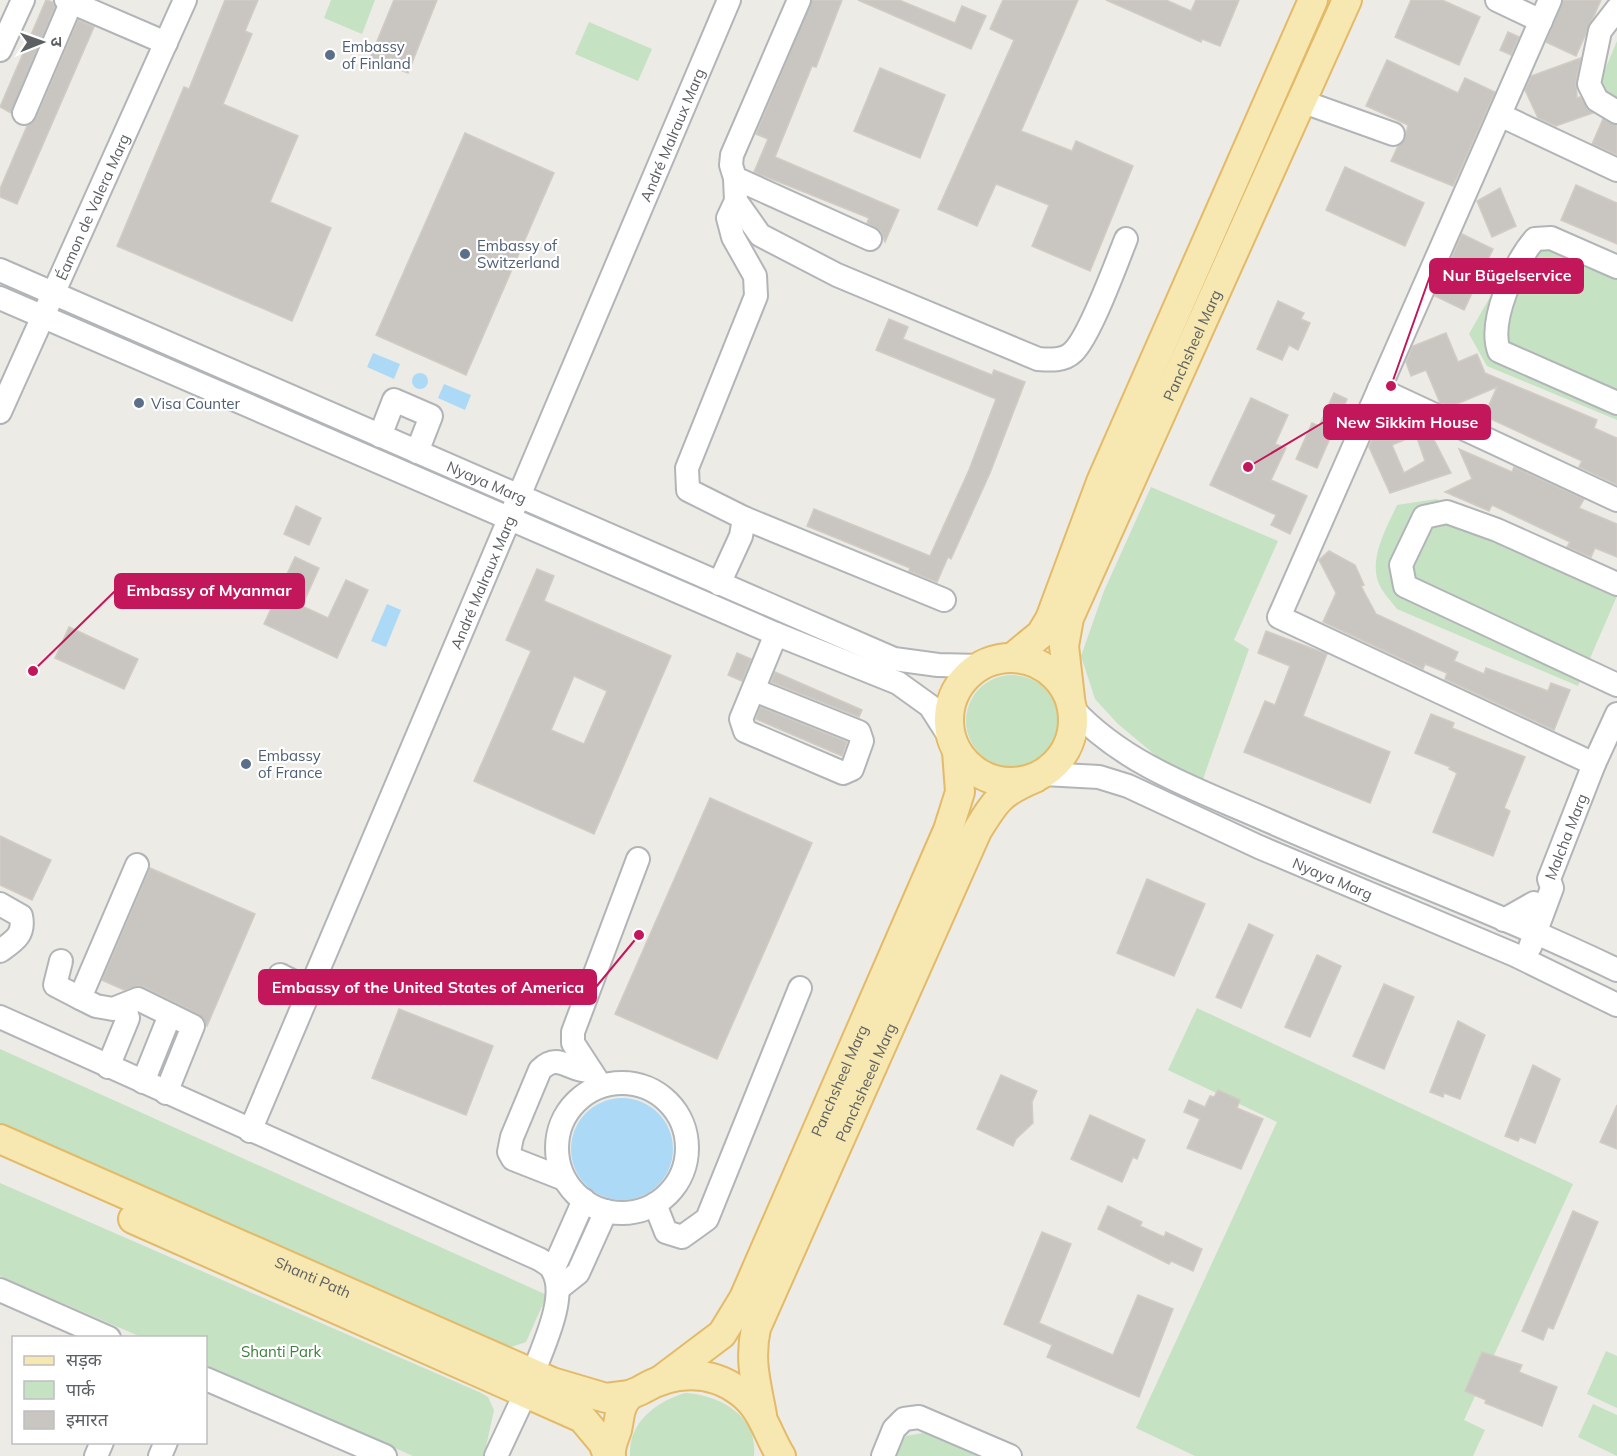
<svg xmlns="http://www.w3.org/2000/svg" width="1617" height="1456" viewBox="0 0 1617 1456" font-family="Mulish,'Noto Sans Devanagari',sans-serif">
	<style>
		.green { fill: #c5e2c3 }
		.water { fill: #acdaf6 }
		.building { fill: #c9c6c1; stroke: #d1ccc3; stroke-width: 1.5; fill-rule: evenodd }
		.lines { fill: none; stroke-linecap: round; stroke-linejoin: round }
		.minor-casing { stroke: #b2b5b8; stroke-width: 26 }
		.major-casing { stroke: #e3ba68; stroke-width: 32 }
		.minor { stroke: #fff; stroke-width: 22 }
		.major { stroke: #f7e7b0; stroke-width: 28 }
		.service-dot { fill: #5c6f8a; stroke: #fff; stroke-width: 2 }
		.labels { text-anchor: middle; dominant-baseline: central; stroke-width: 4.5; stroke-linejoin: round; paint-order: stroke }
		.service-label { font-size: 15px; fill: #4e5e75; stroke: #fff; text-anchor: start }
		.street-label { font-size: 15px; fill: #5c6063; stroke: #fff }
		.park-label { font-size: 15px; fill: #3e813e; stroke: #fff }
		.leader { fill: none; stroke: #c2185b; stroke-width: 2 }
		.callout-dot { fill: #c2185b; stroke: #fff; stroke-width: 2 }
		.callout { fill: #c2185b; stroke: #c2185b; stroke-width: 2 }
		.callout-label { font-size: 16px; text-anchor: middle; font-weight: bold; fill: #fff }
	</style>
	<rect width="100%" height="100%" fill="#edebe5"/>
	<g class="green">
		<path d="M331 0H375L362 34 324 18Z"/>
		<path d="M589 22 652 49 638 81 575 54Z"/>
		<path d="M1617 41V99L1596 91Z"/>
		<path d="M1525 235 1617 256V420L1487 366 1469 334Z"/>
		<path d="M1151 487 1278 541 1234 640 1249 649 1203 779 1160 759 1118 724 1095 699 1081 656 1104 591Z"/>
		<path d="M1436 499 1617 571V596L1578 686 1397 609C1391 601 1384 594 1380 586 1367 561 1387 527 1397 505Z"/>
		<circle cx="1012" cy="721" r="46"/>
		<path d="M1197 1008 1573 1184 1464 1420 1485 1430 1473 1456H1195L1136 1428 1277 1122 1168 1070Z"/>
		<path d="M0 1049 547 1295 526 1342 511 1347 494 1343 0 1126Z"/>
		<path d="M0 1183 479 1392 488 1397 494 1410 484 1456H413L206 1365V1338L141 1337 0 1276Z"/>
		<path d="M1606 1351 1617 1356V1408L1587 1394Z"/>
		<path d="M685 1393C719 1395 758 1415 754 1456H630C628 1422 656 1402 685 1393Z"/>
		<path d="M1593 1404 1617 1415V1456L1578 1437Z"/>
		<path d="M923 1433 941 1434 993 1456H893L906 1436Z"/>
	</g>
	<g class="water">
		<path d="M373 353 400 364 394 379 367 367Z"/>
		<circle cx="420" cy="381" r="8"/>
		<path d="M444 384 471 395 465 410 438 398Z"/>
		<path d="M387 604 401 610 386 647 371 641Z"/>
		<circle cx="622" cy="1149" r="51"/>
	</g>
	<g class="building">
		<path d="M46 0 53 2 55 7 11 113 0 107Z"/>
		<path d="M225 0H258L245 31 252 34 223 104 298 136 270 202 331 228 292 321 117 246 184 87 189 89Z"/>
		<path d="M394 0H437L408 73 370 58Z"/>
		<path d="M812 0H842L816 67 812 66 775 157 899 210 885 242 881 231 867 223 869 218 754 172 768 139 756 134Z"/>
		<path d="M858 0H899L955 23 962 6 986 16 971 49Z"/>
		<path d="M1003 0H1078L1021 131 1072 151 1076 141 1133 166 1090 271 1032 246 1049 205 996 184 977 226 938 209 1014 40 990 29Z"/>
		<path d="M1106 0H1166L1191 11 1196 0H1239L1220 46 1202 39 1201 42Z"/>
		<path d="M1411 0H1442L1480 17 1459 65 1395 37Z"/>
		<path d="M1563 0H1601L1576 56 1546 42Z"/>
		<path d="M78 20 94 27 17 204 0 197V189L27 126 36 118Z"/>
		<path d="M1508 32 1519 37 1511 55 1500 50Z"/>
		<path d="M1581 58 1576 81 1577 98 1580 97 1593 113 1556 126 1538 118 1525 90 1531 76Z"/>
		<path d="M1387 60 1458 93 1465 78 1495 92 1453 186 1391 161 1398 146 1405 139 1408 125 1366 106Z"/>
		<path d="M880 68 945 95 920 158 854 131Z"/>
		<path d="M1603 119 1617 125V155L1592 144Z"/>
		<path d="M465 133 554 173 466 375 376 335Z"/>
		<path d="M1345 167 1424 203 1405 246 1326 210Z"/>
		<path d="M1576 185 1617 203V244L1561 220Z"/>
		<path d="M1500 188 1516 226 1492 237 1477 201Z"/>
		<path d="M1462 234 1493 249 1464 310 1435 296Z"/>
		<path d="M1278 301 1304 313 1301 319 1310 323 1298 350 1289 345 1282 360 1257 349Z"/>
		<path d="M889 319 908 327 903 339 992 375 994 370 1025 382 990 473 951 559 948 557 937 582 909 571 910 568 807 526 814 509 930 556 969 470 996 399 876 350Z"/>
		<path d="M1446 333 1458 362 1477 354 1485 373 1597 420 1594 428 1617 438V485L1579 467 1582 461 1484 416 1497 387 1450 407 1440 403 1426 370 1411 376 1406 362 1413 346Z"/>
		<path d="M1334 393 1347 399 1317 468 1296 459 1312 423 1319 426Z"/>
		<path d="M1251 398 1288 415 1275 444 1286 448 1271 480 1307 496 1290 534 1271 525 1276 515 1210 485Z"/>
		<path d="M1401 416 1429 430 1451 473 1390 493 1369 447 1377 428ZM1416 435 1425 461 1404 473 1392 445Z"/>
		<path d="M1459 449 1512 472 1514 467 1584 499 1579 508 1617 524V557L1595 548 1591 557 1567 547 1570 542 1492 505 1489 511 1445 492 1472 479Z"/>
		<path d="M296 506 321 518 309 545 284 534Z"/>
		<path d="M1329 551 1355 565 1364 585 1361 586 1376 614 1458 652 1454 661 1484 674 1486 668 1548 691 1551 683 1570 690 1554 730 1445 679 1447 673 1425 664 1423 669 1323 622 1336 593 1319 560Z"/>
		<path d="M295 557 319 568 302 606 328 618 346 580 368 590 337 658 264 624Z"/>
		<path d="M537 569 554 576 544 601 671 656 594 834 474 781 531 651 506 640ZM574 676 607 691 584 744 551 730Z"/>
		<path d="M69 627 138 659 124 689 55 658Z"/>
		<path d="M1266 631 1327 654 1303 716 1390 752 1370 803 1244 752 1265 701 1275 705 1290 666 1258 653Z"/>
		<path d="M737 653 751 659 742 681 728 675Z"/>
		<path d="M775 672 862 710 859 717 771 682Z"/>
		<path d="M760 707 847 742 842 756 756 719Z"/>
		<path d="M1431 714 1454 723 1452 728 1525 757 1504 808 1510 811 1493 856 1433 832 1457 773 1449 769 1450 767 1415 753Z"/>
		<path d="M710 798 812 843 717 1059 615 1014Z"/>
		<path d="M0 836 51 860 32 900 0 885Z"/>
		<path d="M150 868 255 914 207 1026 199 1014 144 987 138 986 124 990 102 980Z"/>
		<path d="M1147 879 1205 904 1174 976 1117 953Z"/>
		<path d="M1249 924 1273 935 1241 1008 1216 997Z"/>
		<path d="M1317 955 1341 966 1310 1037 1285 1027Z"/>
		<path d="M1384 984 1414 997 1384 1069 1353 1056Z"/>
		<path d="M399 1009 493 1046 466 1115 372 1078Z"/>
		<path d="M1458 1021 1485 1035 1460 1099 1444 1093 1443 1097 1430 1092Z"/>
		<path d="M1533 1065 1560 1079 1535 1143 1520 1137 1518 1141 1505 1136Z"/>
		<path d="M1001 1075 1037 1091 1032 1102 1033 1123 1016 1139 1013 1146 977 1129Z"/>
		<path d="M1218 1090 1240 1100 1237 1108 1263 1119 1241 1169 1187 1148 1200 1119 1184 1112 1189 1100 1205 1107 1210 1096 1214 1097Z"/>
		<path d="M1617 1105V1149L1600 1142Z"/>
		<path d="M1090 1115 1145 1140 1137 1159 1133 1157 1122 1182 1071 1159Z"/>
		<path d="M1108 1206 1142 1222 1140 1226 1164 1237 1166 1232 1202 1249 1193 1271 1171 1261 1169 1264 1098 1229Z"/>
		<path d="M1573 1211 1598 1222 1553 1329 1548 1327 1543 1340 1522 1331Z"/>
		<path d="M1042 1232 1071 1244 1039 1323 1113 1355 1138 1295 1173 1309 1139 1397 1047 1357 1052 1345 1004 1324Z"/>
		<path d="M1482 1352 1522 1365 1519 1372 1557 1387 1542 1426 1485 1403 1486 1400 1465 1391Z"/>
	</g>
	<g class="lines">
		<g class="minor-casing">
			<g id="minor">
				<path d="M66 0 166 43"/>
				<path d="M799 0 732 155 731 165 735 178 870 239"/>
				<path d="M1497 0 1541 21"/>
				<path d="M1550 0 1279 617 1594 764"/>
				<path d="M1617 9 1600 31 1589 84 1597 100 1617 112"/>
				<path d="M0 50 23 0"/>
				<path d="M1301 101 1393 134"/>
				<path d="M24 113 71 3"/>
				<path d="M1500 115 1617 170"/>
				<path d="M735 178 736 201 760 235 837 275 1038 359C1050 360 1064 361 1073 352 1090 336 1116 264 1126 239"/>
				<path d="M1617 267 1551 238 1535 239C1515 262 1488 321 1499 351L1617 403"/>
				<path id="s1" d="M0 270 894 659 938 665 980 666"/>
				<path d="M0 298 776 634 898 683 930 706 953 742"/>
				<path d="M1379 389 1617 500"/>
				<path id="s2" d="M0 412 185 0"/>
				<path d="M380 436 394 400 431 416 417 452"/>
				<path d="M744 518 944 600"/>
				<path d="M719 584 741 536 744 518 688 490 687 468 756 296 755 276 733 237 728 218 736 201"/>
				<path d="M1617 584 1497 530 1447 512 1424 517 1401 565 1405 586 1617 685"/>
				<path d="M754 690 859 732 862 741 852 769 843 773 745 731 741 719 776 634"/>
				<path d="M1073 709C1126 766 1199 790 1269 821 1384 872 1503 915 1617 970"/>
				<path id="s3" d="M1044 774 1099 777 1128 786 1259 847 1515 955 1617 1005"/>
				<path d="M137 865 80 998 96 1006 113 1009 138 999 193 1026 166 1093"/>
				<path d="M0 904 21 916C25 935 14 941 0 951"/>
				<path d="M1504 920 1534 903"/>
				<path id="s4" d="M1530 947 1552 888 1549 879 1594 764 1617 714"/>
				<path d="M61 961 55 985 80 998"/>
				<path d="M280 975 310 990"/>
				<path d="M0 1017 539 1259C544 1262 551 1266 553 1271 568 1297 542 1348 533 1374"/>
				<path d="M108 1067 128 1018 124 1005"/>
				<path d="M143 1082 170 1015"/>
				<circle cx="622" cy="1148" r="65"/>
				<path d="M601 1086 573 1043V1032L638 859"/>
				<path id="s5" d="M250 1131 729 0"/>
				<path d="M564 1179 513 1159 509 1152 512 1137 540 1070C559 1051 569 1072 591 1071"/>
				<path d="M655 1204 666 1232 682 1237 707 1219 800 988"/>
				<path d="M553 1270 584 1200"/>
				<path d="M559 1288 578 1273 606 1211"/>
				<path d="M0 1290 109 1338"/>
				<path d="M206 1379 385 1456"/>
				<path d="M96 1456 102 1442"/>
				<path d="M160 1456 166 1442"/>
				<path d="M496 1456 525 1394"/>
				<path d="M883 1456 894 1429 904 1419 919 1417 1010 1456"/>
			</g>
		</g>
		<g class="major-casing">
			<g id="major">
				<path d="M1013 657 1041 634 1050 619 1101 482 1313 0"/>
				<circle cx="1011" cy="720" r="62"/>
				<path id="s6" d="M1070 698 1064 646 1069 618 1347 0"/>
				<path id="s7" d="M0 1139 552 1382 606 1398 630 1395"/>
				<path d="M133 1219 582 1418 603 1443 608 1456"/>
				<path id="s8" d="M661 1380 722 1334 744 1298 948 830 960 792 957 751"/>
				<path id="s9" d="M762 1415C756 1382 749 1361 756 1328L977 831C996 800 1001 792 1035 778"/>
				<path d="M611 1456C610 1446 614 1439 617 1430 620 1417 619 1406 629 1396 632 1393 638 1392 641 1390 672 1371 710 1369 740 1392 763 1409 767 1434 781 1456"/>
			</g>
		</g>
		<use href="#minor" class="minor"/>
		<use href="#major" class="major"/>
	</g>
	<g class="service-dot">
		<circle cx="330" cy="55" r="6"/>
		<circle cx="465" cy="254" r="6"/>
		<circle cx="139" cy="403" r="6"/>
		<circle cx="246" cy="764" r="6"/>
	</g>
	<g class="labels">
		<g class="service-label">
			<text x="342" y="46">Embassy<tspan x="342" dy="17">of Finland</tspan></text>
			<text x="477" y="245">Embassy of<tspan x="477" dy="17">Switzerland</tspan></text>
			<text x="151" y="403">Visa Counter</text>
			<text x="258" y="755">Embassy<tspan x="258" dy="17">of France</tspan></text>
		</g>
		<g class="street-label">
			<text stroke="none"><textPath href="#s5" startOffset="1082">André Malraux Marg</textPath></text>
			<text stroke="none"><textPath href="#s2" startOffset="225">Éamon de Valera Marg</textPath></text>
			<text stroke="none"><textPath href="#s6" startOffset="380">Panchsheel Marg</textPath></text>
			<text stroke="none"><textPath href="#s1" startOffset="531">Nyaya Marg</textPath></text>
			<text stroke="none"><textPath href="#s5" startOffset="596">André Malraux Marg</textPath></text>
			<text stroke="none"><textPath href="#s4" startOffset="118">Malcha Marg</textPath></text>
			<text stroke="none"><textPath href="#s3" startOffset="310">Nyaya Marg</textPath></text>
			<text stroke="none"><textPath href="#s8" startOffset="356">Panchsheel Marg</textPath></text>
			<text stroke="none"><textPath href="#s9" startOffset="357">Panchsheeel Marg</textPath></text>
			<text stroke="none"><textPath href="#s7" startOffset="342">Shanti Path</textPath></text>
		</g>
		<g class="park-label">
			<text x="281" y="1351">Shanti Park</text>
		</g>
	</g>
	<path class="leader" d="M1391 386L1430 276M1248 467L1324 422M33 671L115 591M639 935L596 987"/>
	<g class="callout-dot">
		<circle cx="1391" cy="386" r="6"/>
		<circle cx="1248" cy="467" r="6"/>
		<circle cx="33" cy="671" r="6"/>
		<circle cx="639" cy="935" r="6"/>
	</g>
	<g class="callout">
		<rect x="1430" y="259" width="153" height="34" rx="6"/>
		<rect x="1324" y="405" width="166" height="34" rx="6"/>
		<rect x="115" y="574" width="189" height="34" rx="6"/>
		<rect x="259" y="970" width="337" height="34" rx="6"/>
	</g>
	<g class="callout-label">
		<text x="1507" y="281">Nur Bügelservice</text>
		<text x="1407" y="428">New Sikkim House</text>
		<text x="209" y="596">Embassy of Myanmar</text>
		<text x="428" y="993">Embassy of the United States of America</text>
	</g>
	<rect x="12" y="1336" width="195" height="108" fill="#ffffff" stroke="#bebfc1" stroke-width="1.5"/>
	<rect x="24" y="1356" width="30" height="9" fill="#f7e7b0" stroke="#bebfc1" stroke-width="1.5"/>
	<text x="66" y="1366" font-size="18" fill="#5c6063">सड़क</text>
	<rect x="24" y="1381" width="30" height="18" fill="#c5e2c3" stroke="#bebfc1" stroke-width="1.5"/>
	<text x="66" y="1396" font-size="18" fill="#5c6063">पार्क</text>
	<rect x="24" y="1411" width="30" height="18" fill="#c9c6c1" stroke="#bebfc1" stroke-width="1.5"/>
	<text x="66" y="1426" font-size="18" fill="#5c6063">इमारत</text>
	<g transform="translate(42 42) rotate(89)" stroke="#ffffff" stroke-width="4.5" paint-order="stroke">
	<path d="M0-4.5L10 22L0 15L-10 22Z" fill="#5c6063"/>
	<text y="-9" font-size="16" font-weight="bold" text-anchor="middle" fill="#5c6063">उ</text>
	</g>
</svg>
